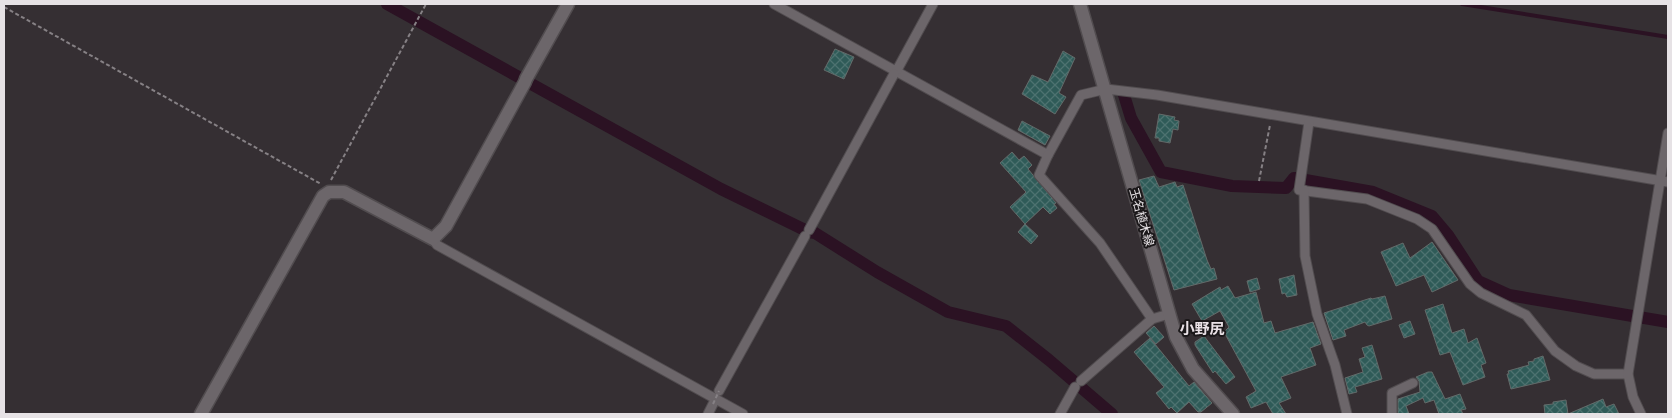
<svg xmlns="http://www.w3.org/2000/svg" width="1672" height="418" viewBox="0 0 1672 418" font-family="'PT Sans Narrow','Noto Sans JP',sans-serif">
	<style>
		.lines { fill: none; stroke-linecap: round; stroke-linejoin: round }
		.stream { stroke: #2b1223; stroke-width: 4 }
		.canal { stroke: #2b1223; stroke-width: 12 }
		.building { fill: url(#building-cross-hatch); stroke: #626a69 }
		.street-casing { stroke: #514c4f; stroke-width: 11 }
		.secondary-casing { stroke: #514c4f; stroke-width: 15 }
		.path { stroke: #868185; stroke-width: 2; stroke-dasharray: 4 2.5; stroke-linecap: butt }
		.street { stroke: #6c666a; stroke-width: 9 }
		.secondary { stroke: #6c666a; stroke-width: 12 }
		.path-bridge { stroke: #868185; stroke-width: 2; stroke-dasharray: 4 2.5; stroke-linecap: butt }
		.labels { text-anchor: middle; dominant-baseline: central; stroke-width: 4; stroke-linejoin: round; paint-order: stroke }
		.street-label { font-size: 12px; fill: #e6e2e5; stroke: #1b181a }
		.quarter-label { font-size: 15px; font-weight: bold; fill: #e9e1e6; stroke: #1b181a }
	</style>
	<defs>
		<pattern id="building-cross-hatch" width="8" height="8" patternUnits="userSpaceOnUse" patternTransform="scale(1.25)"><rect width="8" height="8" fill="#2f5b58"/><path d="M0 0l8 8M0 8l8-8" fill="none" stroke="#4d7270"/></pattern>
	</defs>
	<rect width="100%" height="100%" fill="#352f33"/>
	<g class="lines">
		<path class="stream" d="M1462 4 1668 37"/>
		<g class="canal">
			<path d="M387 4 721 189 809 232 815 233 877 272 948 312 1006 326 1049 360 1112 414"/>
			<path d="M1124 95 1131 118 1161 172 1232 186 1286 188 1294 178 1373 192 1432 216 1448 235 1478 281 1509 295 1668 322"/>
		</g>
	</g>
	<g class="building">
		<path d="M835 49 854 57 844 79 824 70Z"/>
		<path d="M1063 51 1075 58 1059 93 1066 97 1055 114 1022 94 1032 75 1048 82Z"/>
		<path d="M1159 114 1175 117 1174 120 1179 121 1178 130 1173 129 1170 143 1159 141V138H1155Z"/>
		<path d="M1022 121 1050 136 1045 145 1018 130Z"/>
		<path d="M1012 152 1019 160 1024 156 1032 165 1028 169 1056 203 1054 204 1057 208 1050 214 1043 207 1025 224 1010 207 1026 192 1000 163Z"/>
		<path d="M1154 176 1159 187 1175 182 1177 187 1183 185 1207 260 1211 269 1214 268 1217 279 1174 290 1139 180Z"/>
		<path d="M1025 224 1038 236 1031 244 1018 232Z"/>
		<path d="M1432 242 1458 280 1432 292 1424 275 1396 286 1381 252 1403 243 1410 258Z"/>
		<path d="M1294 275 1297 295 1287 297 1285 293 1282 294 1279 279Z"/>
		<path d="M1257 278 1260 289 1250 292 1247 281Z"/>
		<path d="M1228 286 1235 298 1256 292 1264 323 1271 321 1275 333 1313 322 1321 344 1310 348 1316 365 1281 377 1291 398 1279 403 1286 414H1273L1266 402 1251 408 1246 397 1256 391 1224 332 1229 327 1220 311 1202 321 1192 304 1220 287 1221 290Z"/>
		<path d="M1385 296 1392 319 1369 326 1367 325 1365 322 1344 330 1346 336 1333 340 1324 313 1371 298 1372 299Z"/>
		<path d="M1443 304 1452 333 1464 329 1468 343 1477 338 1486 363 1481 365 1485 377 1463 385 1450 352 1440 355 1425 310Z"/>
		<path d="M1410 321 1415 334 1404 338 1399 325Z"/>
		<path d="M1154 326 1164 337 1156 344 1146 333Z"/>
		<path d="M1204 336 1235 377 1226 384 1215 371 1213 373 1195 345V342Z"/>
		<path d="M1150 338 1189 386 1194 382 1212 403 1201 412H1198L1189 402 1177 413 1171 407 1169 409 1156 393 1164 387 1134 352Z"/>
		<path d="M1372 345 1382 379 1355 387 1357 392 1349 394 1345 378 1363 372 1359 359 1365 357 1362 348Z"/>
		<path d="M1543 356 1550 380 1511 389 1507 374H1509L1508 371 1529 365 1528 362 1534 361V359Z"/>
		<path d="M1428 372H1432L1445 399 1460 394 1466 409 1461 410 1463 414H1439L1434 400 1425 403 1423 398 1406 406 1409 414H1398V399L1420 392 1419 381 1416 377Z"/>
		<path d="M1603 399 1606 407 1614 404 1619 414H1545L1544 405 1553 404V402L1566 400 1568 414Z"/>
	</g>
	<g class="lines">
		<g class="street-casing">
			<g id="street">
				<path d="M774 4 1048 155 1081 95 1106 89 1157 95 1668 182"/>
				<path d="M897 70 933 4"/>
				<path d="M1309 122 1299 190 1367 199 1417 219 1432 229 1470 284 1481 293 1526 315 1555 351 1576 366 1594 374H1628"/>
				<path d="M1048 155 1039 175 1100 243 1152 319"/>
				<path d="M1304 190 1305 256 1317 314 1335 365 1347 414"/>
				<path d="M809 230 894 74"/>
				<path d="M433 239 437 245 743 414"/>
				<path d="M1081 381 1152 319 1169 314"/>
				<path d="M719 391 805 236"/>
				<path d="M708 414 713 404"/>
				<path d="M1060 414 1075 387"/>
				<path d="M1392 414V393L1413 383"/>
				<path d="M1641 414 1633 397 1628 374 1668 133"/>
			</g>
		</g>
		<g class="secondary-casing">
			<g id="secondary">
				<path d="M1080 4 1176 337 1193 369 1233 414"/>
				<path d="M526 79 568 4"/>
				<path d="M201 414 323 196 329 192H344L433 239 446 226 525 82"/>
			</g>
		</g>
		<g class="path">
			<path d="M4 7 321 184"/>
			<path d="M331 180 426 4"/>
			<path d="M1259 181 1270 125"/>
		</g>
		<use href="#street" class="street"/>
		<use href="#secondary" class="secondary"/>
		<path class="path-bridge" d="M713 404 719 391"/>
	</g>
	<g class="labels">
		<g class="street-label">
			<text transform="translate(1142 217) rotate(74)">玉名植木線</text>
		</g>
		<g class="quarter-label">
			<text x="1202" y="328">小野尻</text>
		</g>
	</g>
	<rect width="1672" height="418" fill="none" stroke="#e6e2e5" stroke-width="10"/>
</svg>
